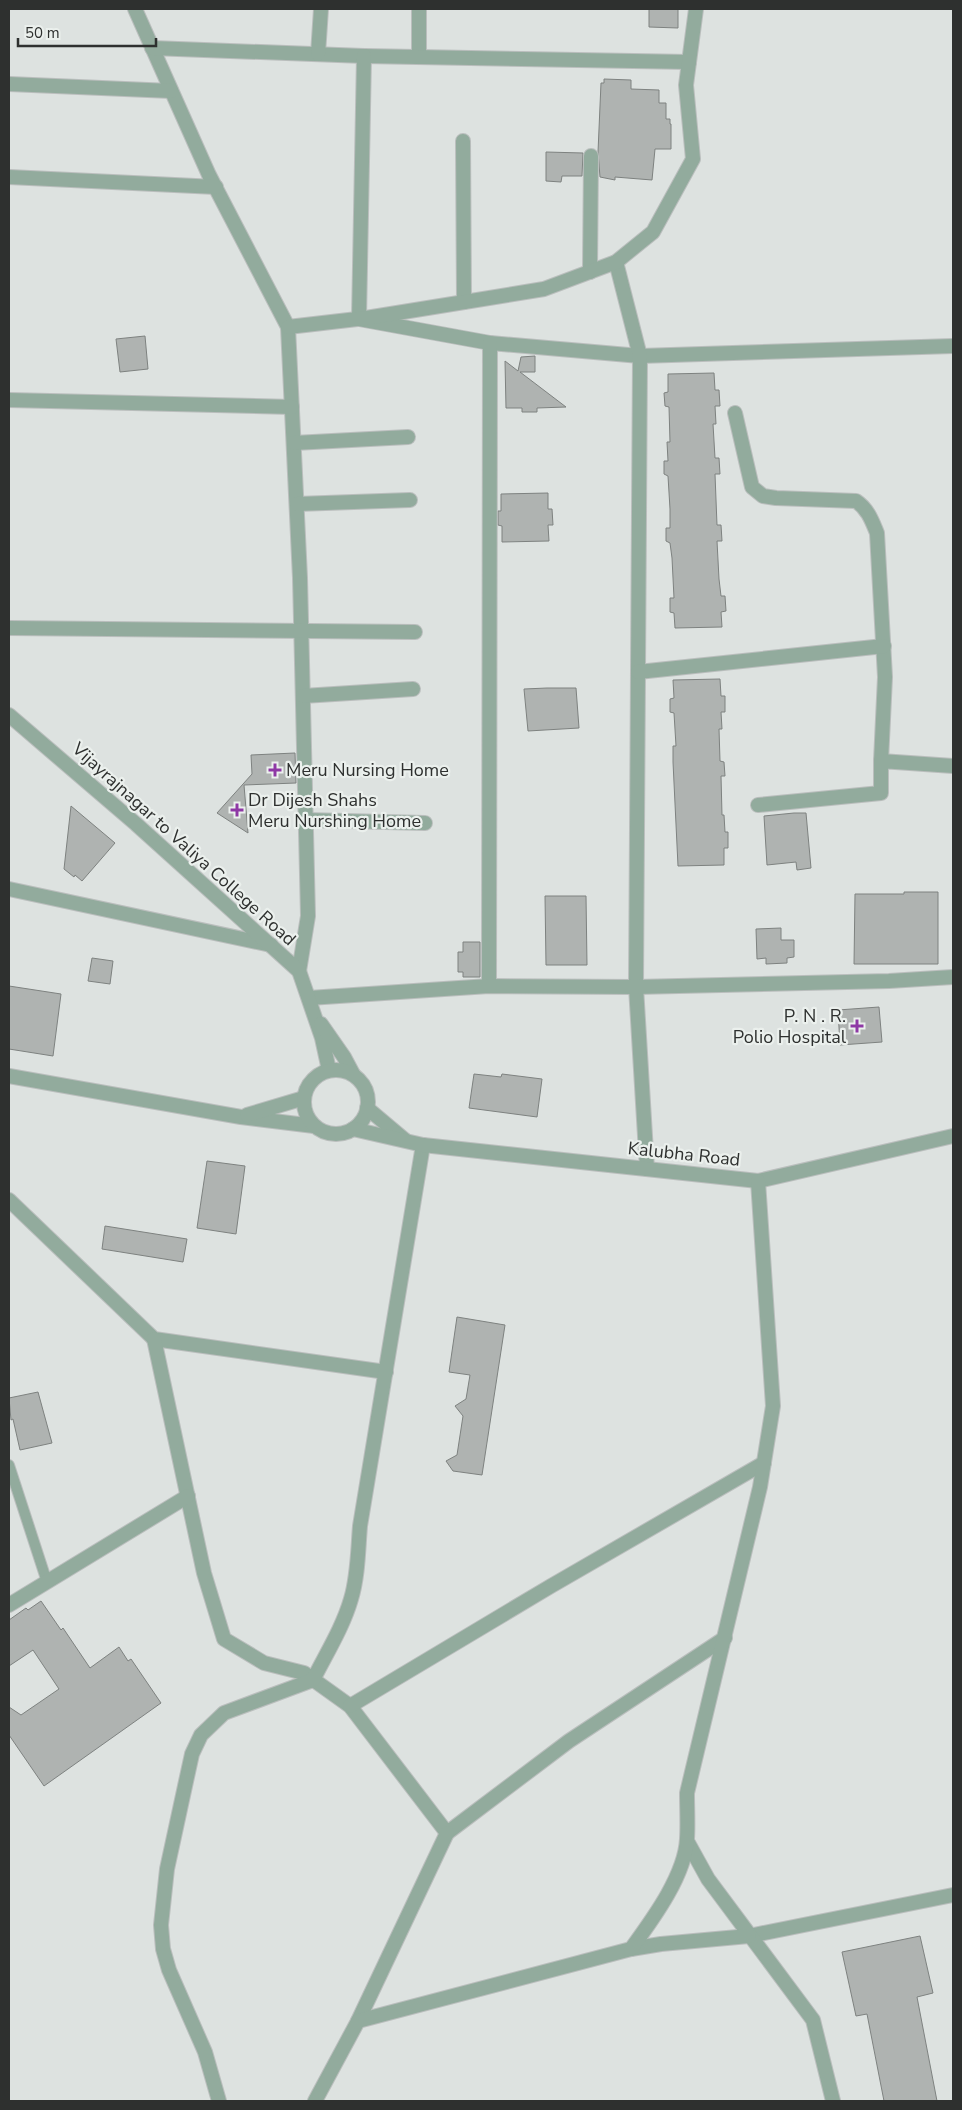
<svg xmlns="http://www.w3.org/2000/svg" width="962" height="2110" viewBox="0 0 962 2110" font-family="'Nunito Sans',sans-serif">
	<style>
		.building { fill: #afb3b1; stroke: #7e8280 }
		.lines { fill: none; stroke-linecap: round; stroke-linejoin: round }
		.service-casing { stroke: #babebd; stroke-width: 12 }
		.minor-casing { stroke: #babebd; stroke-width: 16 }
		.tertiary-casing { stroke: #babebd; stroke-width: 16 }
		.service { stroke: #92ab9d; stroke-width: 10 }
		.minor { stroke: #92ab9d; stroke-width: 14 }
		.tertiary { stroke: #92ab9d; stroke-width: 14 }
		.poi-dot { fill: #8e38a5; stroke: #ebf0ed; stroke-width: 2 }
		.labels { text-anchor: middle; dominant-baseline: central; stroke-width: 4.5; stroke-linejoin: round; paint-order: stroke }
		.poi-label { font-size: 18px; fill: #2e302f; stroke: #ebf0ed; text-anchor: start }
		.street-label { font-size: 18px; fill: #2e302f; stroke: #ebf0ed }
	</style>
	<rect width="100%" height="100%" fill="#dde2e0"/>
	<g class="building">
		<path d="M649 9H678V28L649 27Z"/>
		<path d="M604 79 631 80V89L659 90V103H666V119H670V124H671V149H655L652 180 615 177V180L600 177 598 152 601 83H604Z"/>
		<path d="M546 152 583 153 582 176H562L561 182 546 181Z"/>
		<path d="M145 336 148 369 120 372 116 339Z"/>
		<path d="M535 356V372H520L566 407 537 408V412H522V408H506L505 361 518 371 521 357Z"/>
		<path d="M714 373 715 390H719L720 406H715L716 424H713L715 458H719L720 474H715L717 525H721L722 541H717L719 579 721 596H725L726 611 721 612 722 627 675 628 674 613 670 612V598H674L672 558 670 543 666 541V528H670V509L668 476 664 474V461H668L667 442H670L669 407 665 406 664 393 668 392V374Z"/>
		<path d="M548 493V509H552L553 525H548L549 541 502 542V526L498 525V511H501V494Z"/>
		<path d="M720 679 721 696H725V712H721L722 729H719L720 761 724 762 725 776H721L722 815H724L725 832H728V848H724V865L678 866 673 762V746H676L674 713 670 712V699L674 698 673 680Z"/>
		<path d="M547 688H576L579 728 528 731 524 689Z"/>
		<path d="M295 753 296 783 244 785 248 833 217 813 252 774 251 755Z"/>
		<path d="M71 806 115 843 82 881 75 875 74 877 64 869Z"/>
		<path d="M794 813H806L811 868 797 870 796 862 767 865 764 816Z"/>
		<path d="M904 892H938V964H854L855 894H904Z"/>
		<path d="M545 896H586L587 965H546Z"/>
		<path d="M781 928V940H794V957L787 958V963L766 964V958L757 959 756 929Z"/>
		<path d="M463 942H480V977H463V972H458V952H463Z"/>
		<path d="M92 958 113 961 110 984 88 981Z"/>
		<path d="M9 986 61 994 53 1056 9 1049Z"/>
		<path d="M879 1007 882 1042 840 1045 838 1010Z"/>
		<path d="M474 1074 501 1077 502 1074 542 1079 537 1117 469 1108Z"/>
		<path d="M207 1161 245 1166 236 1234 197 1228Z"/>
		<path d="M105 1226 187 1239 183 1262 102 1249Z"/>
		<path d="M457 1317 505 1325 482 1475 453 1471 446 1461 457 1455 463 1416 455 1406 466 1399 470 1375 449 1372Z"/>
		<path d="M38 1392 52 1443 20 1450 13 1419 11 1420 9 1398Z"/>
		<path d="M41 1601 61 1630 63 1628 90 1668 119 1647 128 1661 131 1659 161 1703 44 1786 9 1735V1707L21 1715 59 1689 33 1650 9 1666V1620L26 1608 28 1610Z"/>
		<path d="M920 1936 933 1993 917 1997 937 2101H884L867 2014 856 2016 842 1952Z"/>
	</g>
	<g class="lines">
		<g class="service-casing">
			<path id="service" d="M9 1465 47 1582"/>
		</g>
		<g class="minor-casing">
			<g id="minor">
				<path d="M135 9 209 175 288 327 300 578 308 916 299 971"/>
				<path d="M419 9V57"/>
				<path d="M152 48 364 56 689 62"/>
				<path d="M318 54 321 9"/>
				<path d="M364 56 359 319 490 343 640 356 953 346"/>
				<path d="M9 84 171 91"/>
				<path d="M463 141 464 302"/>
				<path d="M9 177 216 187"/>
				<path d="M616 262 640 356 636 987 647 1169"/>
				<path d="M590 272 591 156"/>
				<path d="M288 327 366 318 544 289 616 262 653 232 693 159 686 85 696 9"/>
				<path d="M9 400 292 407"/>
				<path d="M735 413 752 487 763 496 776 498 856 501C868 509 872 521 877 533L885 677 881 761"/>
				<path d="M294 443 408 437"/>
				<path d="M297 504 410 500"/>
				<path d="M9 628 415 632"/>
				<path d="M638 672 884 646"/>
				<path d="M303 696 413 689"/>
				<path d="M758 805 881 793V761L953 766"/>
				<path d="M306 820 425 823"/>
				<path d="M9 889 271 945"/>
				<path d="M489 986 490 343"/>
				<path d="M309 998 489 986 636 987 889 981 953 977"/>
				<path d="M9 1076 241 1117 314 1126"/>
				<path d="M247 1115 304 1098"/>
				<path d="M9 1200 154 1339 386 1372"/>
				<path d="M154 1339 204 1573 224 1639 264 1663 304 1673 350 1706 447 1833 569 1741 725 1638"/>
				<path d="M9 1605 188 1496"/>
				<path d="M350 1706 551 1586 764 1463"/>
				<path d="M749 1936 953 1895"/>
				<path d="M358 2021 447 1833"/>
				<path d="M219 2101 205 2052 169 1970 163 1949 161 1925 167 1869 185 1786 192 1754 201 1735 224 1713 313 1680C326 1654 343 1627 351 1599 358 1576 358 1550 360 1526L423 1145"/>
			</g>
		</g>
		<g class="tertiary-casing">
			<g id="tertiary">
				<path d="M9 715 136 824 299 971 322 1038 329 1070"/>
				<path d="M321 1024 344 1057 353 1074"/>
				<circle cx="336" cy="1102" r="32"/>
				<path d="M367 1108 405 1140"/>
				<path d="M353 1129 423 1145 758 1181 953 1136"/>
				<path d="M687 1841 708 1879 813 2020 833 2101"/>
				<path d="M631 1949 661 1944 749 1936"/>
				<path d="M315 2101 358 2021 631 1949C652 1920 685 1876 687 1839 688 1824 687 1808 687 1793L760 1487 773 1406 758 1181"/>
			</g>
		</g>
		<use href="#service" class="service"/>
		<use href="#minor" class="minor"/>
		<use href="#tertiary" class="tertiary"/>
	</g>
	<g class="poi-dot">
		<path d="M272.5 762.5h5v5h5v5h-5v5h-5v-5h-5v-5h5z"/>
		<path d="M234.5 802.5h5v5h5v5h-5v5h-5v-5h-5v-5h5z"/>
		<path d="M854.5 1018.5h5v5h5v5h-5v5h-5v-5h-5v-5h5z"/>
	</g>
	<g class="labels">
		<g class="poi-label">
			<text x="286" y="770">Meru Nursing Home</text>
			<text x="248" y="800">Dr Dijesh Shahs<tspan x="248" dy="21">Meru Nurshing Home</tspan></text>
			<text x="846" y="1016" text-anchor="end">P. N . R.<tspan x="846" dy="21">Polio Hospital</tspan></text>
		</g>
		<g class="street-label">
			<text transform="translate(184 844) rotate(42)">Vijayrajnagar to Valiya College Road</text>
			<text transform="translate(684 1154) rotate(6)">Kalubha Road</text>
		</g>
	</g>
	<rect width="962" height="2110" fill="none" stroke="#2e302f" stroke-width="20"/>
	<path d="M18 38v8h138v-8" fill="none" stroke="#2e302f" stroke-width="2.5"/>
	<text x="25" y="38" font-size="15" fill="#2e302f" stroke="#ebf0ed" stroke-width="4" paint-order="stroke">50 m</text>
</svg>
